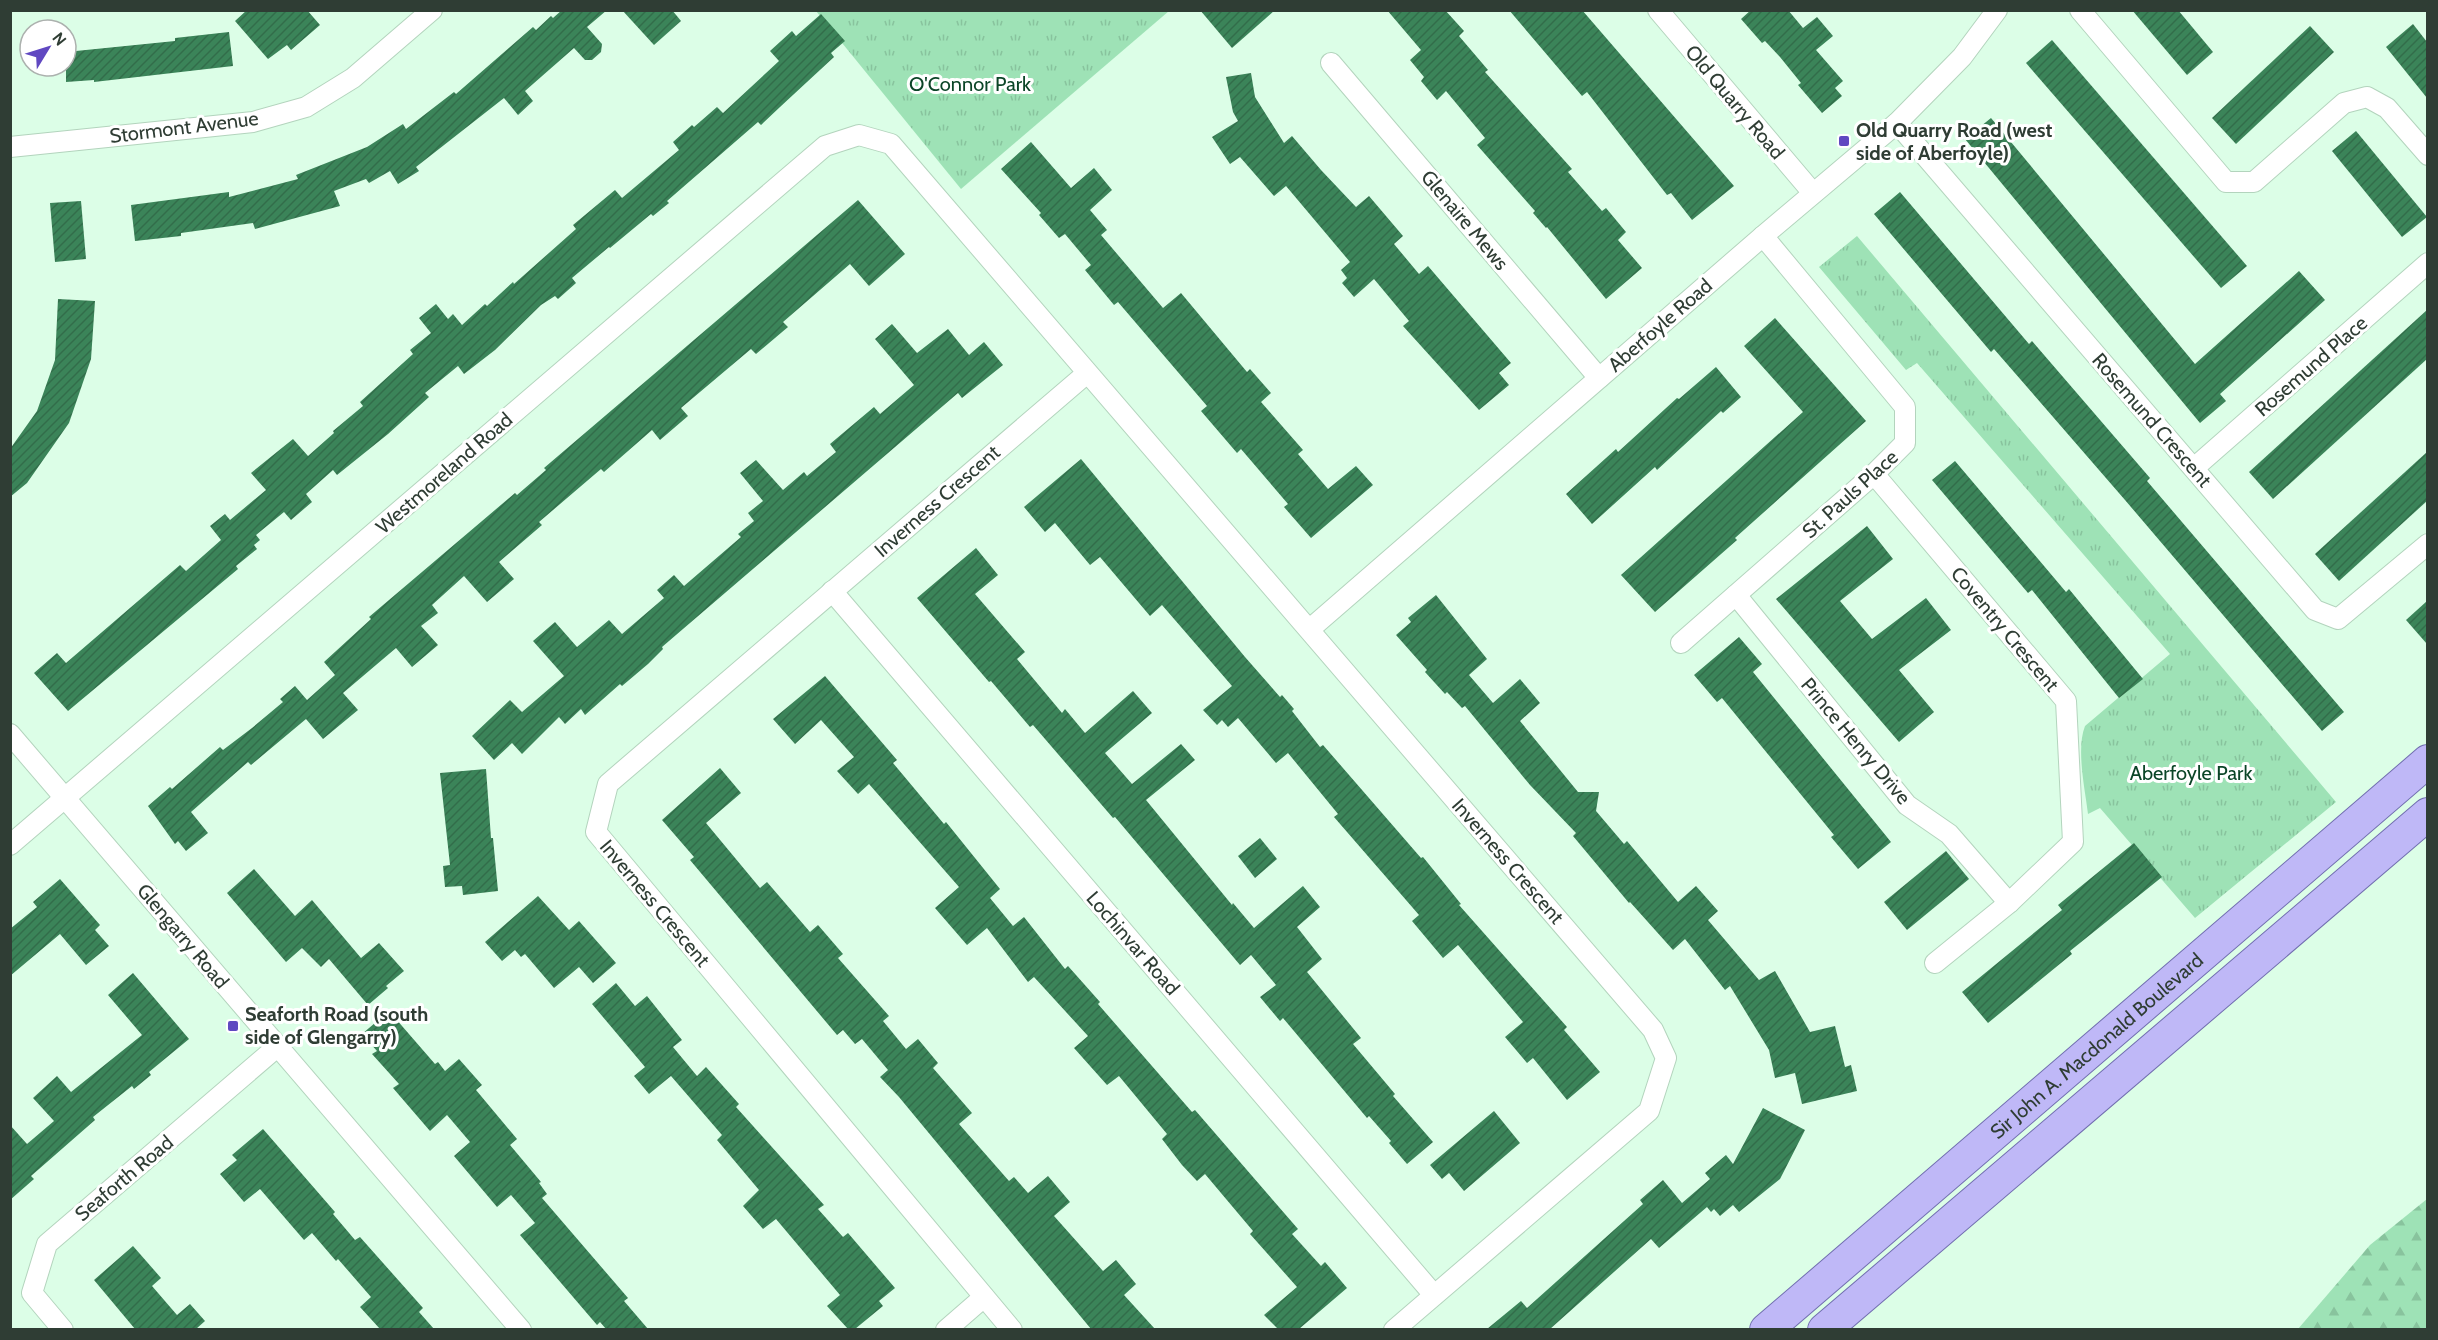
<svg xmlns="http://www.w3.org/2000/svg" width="2438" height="1340" viewBox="0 0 2438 1340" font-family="Cabin,sans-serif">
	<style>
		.forest { fill: url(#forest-firs) }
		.park { fill: url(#park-tufts) }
		.building { fill: url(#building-hatch) }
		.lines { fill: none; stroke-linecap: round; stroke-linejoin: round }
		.minor-casing { stroke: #b3d4bd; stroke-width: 22 }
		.primary-casing { stroke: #716eaf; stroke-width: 34 }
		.minor { stroke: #fff; stroke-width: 20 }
		.primary { stroke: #bfb8f7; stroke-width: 32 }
		.poi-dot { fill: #6048c1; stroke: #fff; stroke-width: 2 }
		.labels { text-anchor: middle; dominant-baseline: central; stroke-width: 6; stroke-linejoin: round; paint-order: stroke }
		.park-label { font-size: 20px; fill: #0b4527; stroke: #fff }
		.street-label { font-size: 20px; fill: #2f3d34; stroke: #fff }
		.poi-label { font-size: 20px; font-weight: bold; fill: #2f3d34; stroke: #fff; text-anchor: start }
	</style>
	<defs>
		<pattern id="forest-firs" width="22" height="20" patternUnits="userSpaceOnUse" patternTransform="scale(1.5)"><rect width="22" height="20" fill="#9ee2b6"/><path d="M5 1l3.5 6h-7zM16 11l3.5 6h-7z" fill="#88c39d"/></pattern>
		<pattern id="park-tufts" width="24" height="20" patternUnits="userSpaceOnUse" patternTransform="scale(1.5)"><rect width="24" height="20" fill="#9ee2b6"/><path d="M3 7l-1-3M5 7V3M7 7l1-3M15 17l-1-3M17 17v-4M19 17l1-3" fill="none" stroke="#88c39d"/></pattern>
		<pattern id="building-hatch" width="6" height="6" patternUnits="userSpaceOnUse" patternTransform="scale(1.5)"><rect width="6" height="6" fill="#3b8459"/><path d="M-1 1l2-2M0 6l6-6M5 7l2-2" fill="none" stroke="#326d4a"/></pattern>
	</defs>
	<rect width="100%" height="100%" fill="#dcfee7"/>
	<path class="forest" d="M2427 1199V1329H2298L2370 1245Z"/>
	<g class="park">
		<path d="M816 11H1169L961 189Z"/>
		<path d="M1857 236 2336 802 2195 918 2100 808 2088 814C2085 789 2076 749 2085 726L2170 654 1917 363 1906 370 1819 267Z"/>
	</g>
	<g class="building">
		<path d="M247 10H307L320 25 291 50 287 45 268 59 235 21Z"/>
		<path d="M562 10H607L587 27 602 44 601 52 592 60H585L574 48 525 91 533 101 518 115 504 98 416 167 419 171 398 184 390 171 369 183 366 179 334 191 340 206 255 229 253 223 181 233V236L135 241 131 205 229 192V197L298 179 296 175 367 147 403 124 406 129 454 92 456 94 533 27 536 30 551 16 553 18Z"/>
		<path d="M622 10H672L681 21 654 45Z"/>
		<path d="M1200 10H1275L1232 48Z"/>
		<path d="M1387 10H1445L1464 31 1459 36 1488 70 1485 72 1572 169 1568 172 1602 211 1606 208 1626 232 1618 240 1642 268 1606 299 1547 227 1546 228 1533 213 1535 211 1477 145 1485 138 1446 91 1437 100 1421 81 1424 77 1410 60 1421 50Z"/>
		<path d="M1509 10H1582L1734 186 1692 220 1671 193 1667 195 1587 92 1582 96Z"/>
		<path d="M1751 10H1788L1803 28 1817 17 1833 36 1816 50 1843 81 1835 88 1842 96 1822 113 1798 85 1801 83 1780 57 1765 41 1762 43 1741 19Z"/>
		<path d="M2132 10H2178L2213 52 2187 75Z"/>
		<path d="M821 14 845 41 831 53 834 57 780 107 761 125 758 122 667 201 669 203 653 216 651 214 610 248 609 247 572 278 576 283 558 299 555 296 541 305 495 350 464 374 458 366 425 393 429 397 388 434 337 475 333 470 306 494 312 502 291 520 284 512 256 535 260 540 254 545 257 549 236 566 238 569 68 711 34 673 57 653 66 663 180 565 186 571 221 540 210 526 225 514 230 520 266 490 251 473 293 439 308 456 334 433 333 431 363 406 360 402 413 354 410 350 431 333 419 318 436 304 448 319 453 314 462 325 485 304 487 306 513 282 514 284 576 229 573 225 615 190 622 198 679 150 673 142 692 125 694 127 717 107 723 113 779 61 770 51 792 31 796 36Z"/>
		<path d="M2413 24 2427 42V98L2386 47Z"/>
		<path d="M2310 26 2334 52 2236 144 2212 118Z"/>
		<path d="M229 32 233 66 94 82V80L66 82V52L175 41V38Z"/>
		<path d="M2052 40 2247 266 2221 288 2026 63Z"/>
		<path d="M1251 73 1255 97 1284 143 1292 136 1321 170 1356 207 1369 196 1403 236 1394 244 1419 274 1428 266 1511 363 1499 373 1509 385 1479 410 1403 326 1409 321 1374 279 1354 297 1342 283 1347 278 1341 270 1350 262 1286 186 1274 196 1240 157 1230 164 1212 137 1238 121 1233 112 1226 77Z"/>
		<path d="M1991 118 2195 364 2299 271 2325 300 2220 394 2226 401 2200 423 1965 139Z"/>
		<path d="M2356 131 2427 217 2402 237 2332 151Z"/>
		<path d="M1031 142 1071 188 1094 168 1112 190 1090 210 1107 230 1101 235 1163 308 1181 293 1247 372 1250 369 1271 393 1261 402 1303 450 1298 454 1328 489 1356 466 1373 485 1311 538 1284 507 1288 504 1241 449 1237 453 1201 411 1207 406 1118 302 1114 305 1085 270 1091 265 1065 234 1059 238 1039 215 1041 213 1001 169Z"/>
		<path d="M1900 192 2029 344 2032 341 2150 478 2147 481 2344 712 2322 731 2125 500 1994 349 1991 352 1874 214Z"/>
		<path d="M858 200 905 254 869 286 850 264 783 322 788 327 756 354 751 349 681 408 688 416 660 440 652 430 604 472 601 469 539 522 542 525 499 562 514 579 487 602 464 576 432 605 438 613 421 626 438 645 412 667 396 648 343 693 358 710 323 739 306 719 251 765 248 762 191 812 208 833 186 851 178 841 175 844 148 806 170 787 172 789 220 747 223 750 252 728 283 702 280 699 295 686 307 700 335 675 324 662 371 619 369 617 515 493 517 495 546 470 544 468Z"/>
		<path d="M81 201 86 259 55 262 50 203Z"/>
		<path d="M58 299 95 301 91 359 69 423 27 483 10 497V449L37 411 55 360Z"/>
		<path d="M2427 310V359L2273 499 2249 472Z"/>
		<path d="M1775 318 1866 421 1735 538 1737 540 1655 612 1621 575 1803 412 1744 346Z"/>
		<path d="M892 324 917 353 948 329 969 355 984 342 1003 365 962 398 958 393 662 647 663 649 648 664 622 686 620 684 585 715 581 709 565 724 559 717 522 754 512 743 494 760 472 736 510 700 522 712 564 676 533 641 555 622 577 647 609 620 622 634 664 598 657 590 674 575 684 586 741 537 738 534 754 521 748 513 763 501 740 473 756 460 783 490 804 472 807 476 836 452 830 444 874 407 880 414 914 385 875 339Z"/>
		<path d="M1716 367 1741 397 1723 413 1721 411 1657 470 1655 467 1592 524 1566 494 1616 449 1618 452 1677 398 1679 399Z"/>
		<path d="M2427 452V501L2339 581 2315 554Z"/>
		<path d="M1081 459 1245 657 1280 697 1282 695 1294 709 1292 711 1320 747 1323 745 1421 858 1423 857 1461 904 1459 905 1567 1027 1564 1030 1600 1072 1567 1100 1533 1058 1527 1063 1505 1037 1523 1022 1458 945 1443 958 1412 921 1419 915 1334 817 1338 814 1288 753 1276 763 1238 718 1228 727 1222 720 1217 725 1203 710 1232 686 1162 605 1150 616 1100 557 1090 565 1055 523 1045 532 1024 507Z"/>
		<path d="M1955 461 2066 592 2069 589 2143 679 2119 698 2032 590 2028 593 1932 480Z"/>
		<path d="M1867 526 1893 559 1840 601 1872 639 1926 598 1951 630 1899 670 1934 712 1899 742 1776 599Z"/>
		<path d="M976 548 998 575 975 594 1025 652 1017 659 1062 713 1065 709 1085 733 1133 691 1152 713 1105 753 1132 784 1181 744 1195 760 1146 800 1232 905 1233 903 1254 928 1303 886 1320 907 1297 927 1322 959 1307 972 1361 1038 1353 1044 1395 1094 1393 1096 1433 1142 1407 1164 1389 1143 1391 1141 1369 1116 1367 1118 1283 1018 1280 1021 1260 997 1276 985 1251 955 1240 965 1115 817 1113 818 1033 725 1030 727 991 681 989 682 917 598Z"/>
		<path d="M1436 595 1487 659 1469 675 1493 703 1520 679 1540 703 1520 721 1578 792H1599L1596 811 1624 844 1627 841 1678 902 1696 886 1718 911 1708 920 1759 980 1775 971 1810 1032 1835 1026 1845 1067 1851 1065 1857 1091 1802 1104 1795 1073 1775 1078 1769 1050 1730 986 1725 990 1685 939 1673 950 1630 902 1629 903 1573 836 1576 833 1530 785 1465 706 1462 708 1447 692 1445 694 1425 672 1427 670 1396 635 1411 622 1408 618Z"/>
		<path d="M2427 601V644L2406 620Z"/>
		<path d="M1739 637 1762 664 1753 672 1891 842 1858 869 1831 837 1834 835 1722 698 1717 702 1694 675Z"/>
		<path d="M825 676 897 760 893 763 944 824 946 822 1000 889 990 898 1013 926 1024 917 1065 969 1068 966 1100 1002 1098 1004 1192 1112 1195 1110 1298 1229 1292 1234 1321 1266 1325 1262 1347 1288 1299 1329H1278L1264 1315 1297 1287 1250 1234 1253 1231 1205 1174 1197 1181 1182 1165 1162 1139 1167 1134 1119 1076 1107 1085 1074 1048 1088 1036 1034 977 1028 982 987 928 967 945 935 908 959 887 869 784 858 794 837 771 854 757 821 720 795 744 773 719Z"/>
		<path d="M720 768 741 793 706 823 760 888 767 882 810 932 818 925 843 954 838 958 889 1016 883 1021 906 1049 918 1039 938 1063 933 1068 972 1113 959 1124 1009 1181 1014 1177 1028 1193 1048 1176 1070 1202 1054 1216 1103 1271 1116 1260 1136 1284 1124 1295 1155 1329H1091L899 1097 880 1077 888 1070 862 1039 855 1044 843 1030 837 1035 690 860 694 857 662 820Z"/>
		<path d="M486 769 491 838H493L498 891 463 895 462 886 445 887 443 866 450 865 440 773Z"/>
		<path d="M1260 838 1277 859 1255 878 1238 856Z"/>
		<path d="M2134 843 2162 877 2070 951 2072 954 1988 1023 1962 992 2062 910 2058 905Z"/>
		<path d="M1946 851 1969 879 1907 930 1884 902Z"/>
		<path d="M254 869 295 916 312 900 361 958 379 943 404 971 386 986 388 988 368 1005 329 959 321 967 302 948 286 962 227 893Z"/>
		<path d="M60 879 100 925 95 930 109 946 86 965 60 934 10 976V929L37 907 33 902Z"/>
		<path d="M538 896 569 930 579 921 616 963 593 983 579 967 554 988 525 954 521 957 515 950 502 961 485 942Z"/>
		<path d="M133 973 189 1039 149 1072 151 1075 134 1089 132 1086 93 1117 95 1120 31 1176 34 1179 10 1200V1125L27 1144 54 1121 33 1098 57 1076 71 1092 142 1035 108 995Z"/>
		<path d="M616 983 635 1006 647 996 682 1040 673 1047 697 1076 706 1067 739 1104 736 1107 824 1205 818 1209 843 1237 848 1233 895 1288 879 1301 883 1306 855 1329H848L827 1306 840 1295 776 1219 763 1229 743 1206 759 1190 717 1140 722 1135 671 1076 649 1094 634 1076 645 1067 592 1004Z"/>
		<path d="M389 1011 435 1064 438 1062 445 1071 459 1059 482 1085 476 1090 517 1139 510 1145 541 1182 539 1183 547 1194 542 1198 628 1298 624 1301 648 1329H606L600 1322 597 1325 520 1235 535 1223 511 1195 497 1207 454 1156 470 1142 447 1115 430 1131 393 1088 399 1084 372 1054 377 1051 362 1034Z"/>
		<path d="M1763 1108 1805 1130 1780 1179 1739 1212 1733 1205 1720 1216 1714 1209 1711 1212 1707 1207 1659 1248 1651 1239 1550 1329H1487L1521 1301 1527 1308 1643 1204 1640 1200 1663 1180 1682 1203 1710 1179 1705 1173 1726 1155 1733 1164Z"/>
		<path d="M1494 1111 1520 1143 1464 1191 1449 1173 1442 1179 1430 1165Z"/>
		<path d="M263 1129 335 1212 333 1214 355 1240 360 1237 423 1308 419 1312 434 1329H380L360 1307 371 1297 338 1259 336 1261 312 1233 304 1240 260 1189 244 1202 220 1174 237 1160 232 1155Z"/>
		<path d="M133 1246 161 1278 152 1286 177 1315 190 1304 205 1321 196 1329H135L94 1280Z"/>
	</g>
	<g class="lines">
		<g class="minor-casing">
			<g id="minor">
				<path d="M1658 10 1813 193"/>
				<path d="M2080 10 2226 182H2254L2344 103 2367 97 2387 108 2428 155"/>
				<path d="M1331 63 1599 378"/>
				<path d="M1897 123 2315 610 2338 619 2428 544"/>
				<path d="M10 147 253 122 306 107 353 78 432 10"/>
				<path d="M2194 468 2428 263"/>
				<path d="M1874 474 2066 701 2073 842 2009 903 1935 963"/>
				<path d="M832 591 1434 1295"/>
				<path d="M1736 595 1907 805 1949 834 2009 903"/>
				<path d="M1310 629 1763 236 1897 123 1962 57 1997 10"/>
				<path d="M1681 643 1874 474 1905 443V407L1763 236"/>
				<path d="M10 734 521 1330"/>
				<path d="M10 845 825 146 859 135 891 144 1653 1030 1666 1058 1649 1111 1394 1330"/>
				<path d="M63 1330 32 1293 47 1244 277 1047"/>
				<path d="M946 1330 984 1297"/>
				<path d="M1012 1330 596 832 608 784 1086 374"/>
			</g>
		</g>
		<g class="primary-casing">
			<g id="primary">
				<path id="s1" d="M1766 1330 2428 761"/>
				<path d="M1824 1330 2428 814"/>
			</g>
		</g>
		<use href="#minor" class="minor"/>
		<use href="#primary" class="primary"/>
	</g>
	<g class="poi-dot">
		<rect x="1838" y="135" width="12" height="12" rx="3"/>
		<rect x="227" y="1020" width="12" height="12" rx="3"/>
	</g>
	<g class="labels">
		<g class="park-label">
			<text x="970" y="84">O'Connor Park</text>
			<text x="2191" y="773">Aberfoyle Park</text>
		</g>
		<g class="street-label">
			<text transform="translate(1735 102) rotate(50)">Old Quarry Road</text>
			<text transform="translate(184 127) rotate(-7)">Stormont Avenue</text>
			<text transform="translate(1465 220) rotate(50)">Glenaire Mews</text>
			<text transform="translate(1660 325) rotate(-41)">Aberfoyle Road</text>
			<text transform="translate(2311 366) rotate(-41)">Rosemund Place</text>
			<text transform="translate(2152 420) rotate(49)">Rosemund Crescent</text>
			<text transform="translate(444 473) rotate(-41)">Westmoreland Road</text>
			<text transform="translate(1850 494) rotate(-42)">St. Pauls Place</text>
			<text transform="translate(937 501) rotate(-41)">Inverness Crescent</text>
			<text transform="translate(2005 629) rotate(50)">Coventry Crescent</text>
			<text transform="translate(1856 741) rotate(50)">Prince Henry Drive</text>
			<text transform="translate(1508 861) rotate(49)">Inverness Crescent</text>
			<text transform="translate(655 903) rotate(50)">Inverness Crescent</text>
			<text transform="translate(183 936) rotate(50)">Glengarry Road</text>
			<text transform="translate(1133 943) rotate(49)">Lochinvar Road</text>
			<text stroke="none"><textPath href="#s1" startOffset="436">Sir John A. Macdonald Boulevard</textPath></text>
			<text transform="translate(124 1178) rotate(-40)">Seaforth Road</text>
		</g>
		<g class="poi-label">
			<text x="1856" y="130">Old Quarry Road (west<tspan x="1856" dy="23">side of Aberfoyle)</tspan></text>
			<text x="245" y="1014">Seaforth Road (south<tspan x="245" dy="23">side of Glengarry)</tspan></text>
		</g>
	</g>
	<rect width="2438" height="1340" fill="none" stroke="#2f3d34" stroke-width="24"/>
	<g transform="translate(48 48) rotate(52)"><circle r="28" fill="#ffffff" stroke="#acb1ae" stroke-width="1.5"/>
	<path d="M0-4.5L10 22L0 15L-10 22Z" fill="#6048c1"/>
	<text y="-9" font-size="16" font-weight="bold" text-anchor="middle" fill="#2f3d34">N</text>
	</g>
</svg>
